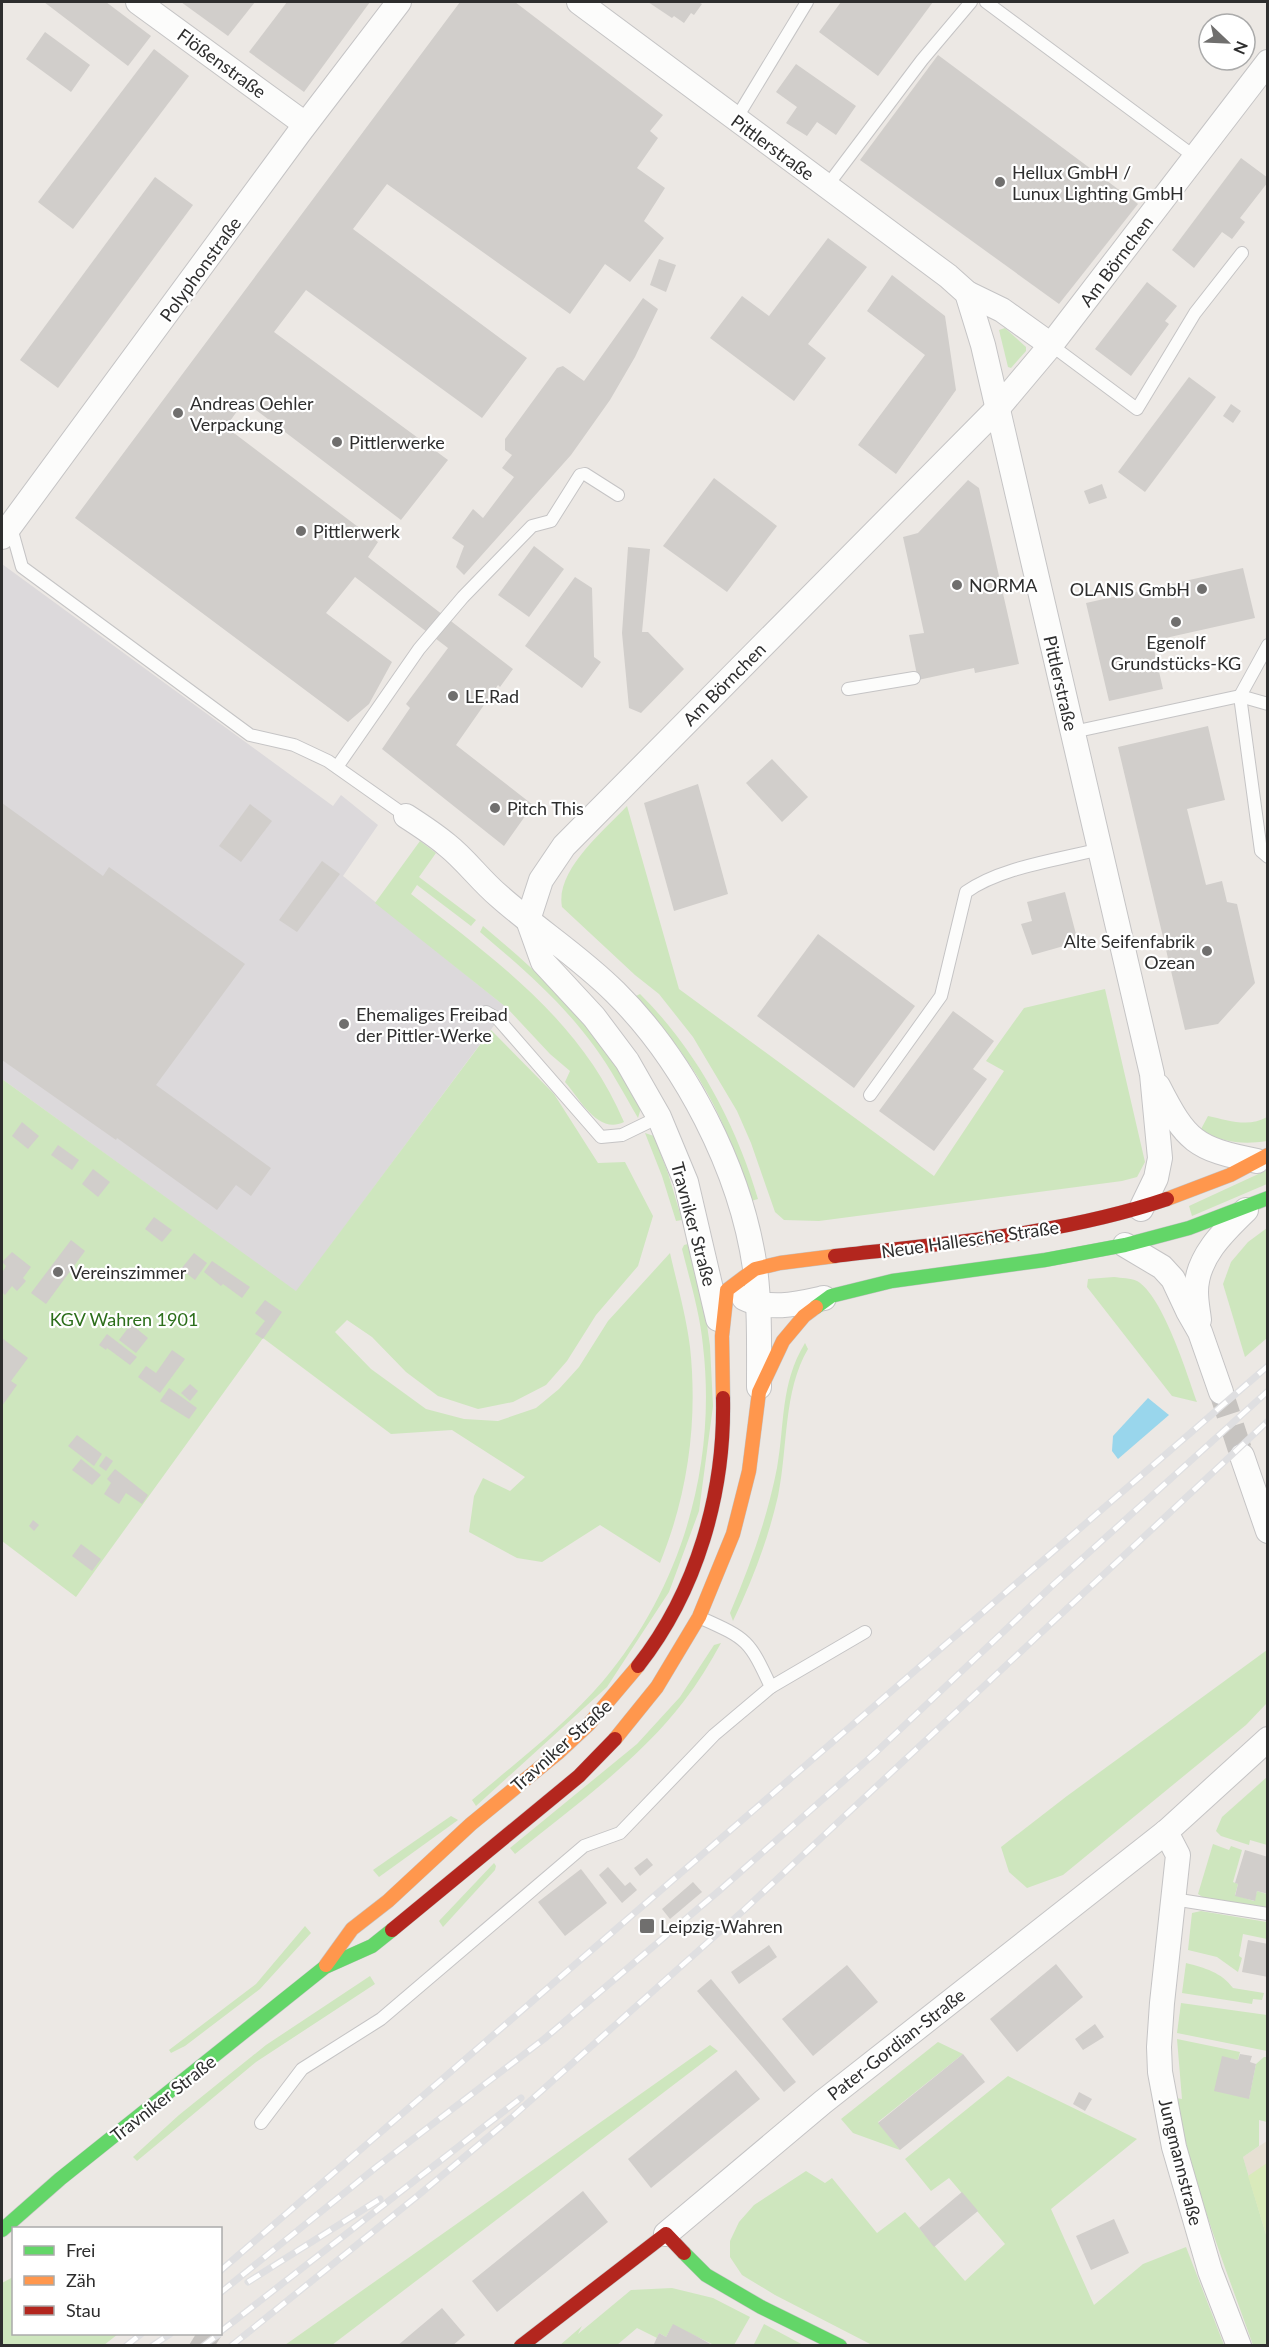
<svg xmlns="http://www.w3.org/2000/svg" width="1269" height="2347" viewBox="0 0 1269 2347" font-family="Lato,sans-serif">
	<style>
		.industrial { fill: #dcd9db }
		.education { fill: #e6e0d3 }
		.green { fill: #cee6be }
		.pitch { fill: #d9eabb }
		.water { fill: #99d6ec }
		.building { fill: #d1cecb }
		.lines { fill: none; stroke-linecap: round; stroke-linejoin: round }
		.street-tunnel { stroke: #c6c3c0; stroke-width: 24; stroke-dasharray: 24 12; stroke-linecap: butt }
		.secondary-tunnel { stroke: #c6c3c0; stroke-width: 33; stroke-dasharray: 33 16; stroke-linecap: butt }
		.lane-casing { stroke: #c5c4c5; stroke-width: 14 }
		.street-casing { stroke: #c5c4c5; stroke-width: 26 }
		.fast-casing { stroke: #c5c4c5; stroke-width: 15 }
		.slow-casing { stroke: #c5c4c5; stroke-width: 15 }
		.jam-casing { stroke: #c5c4c5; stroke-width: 15 }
		.lane { stroke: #fcfcfb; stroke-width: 12 }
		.street { stroke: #fcfcfb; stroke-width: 24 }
		.fast { stroke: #63d668; stroke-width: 14 }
		.slow { stroke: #ff974d; stroke-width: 14 }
		.jam { stroke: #b3261e; stroke-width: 14 }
		.rail-casing { stroke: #dfdfe1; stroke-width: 7 }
		.rail { stroke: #fff; stroke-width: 4.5; stroke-dasharray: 14; stroke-linecap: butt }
		.poi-dot { fill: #706f6e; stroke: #fff; stroke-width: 2 }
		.labels { text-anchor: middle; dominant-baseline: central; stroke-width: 4.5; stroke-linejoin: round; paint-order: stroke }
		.street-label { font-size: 18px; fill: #2e2e2e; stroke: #fff }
		.poi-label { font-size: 18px; fill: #2e2e2e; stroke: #fff; text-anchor: start }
		.park-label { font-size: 18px; fill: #2c6e1b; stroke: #fff }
	</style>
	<rect width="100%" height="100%" fill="#ece8e4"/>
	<path class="industrial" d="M2 564 333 806 341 795 378 825 343 876 507 1008 296 1292 2 1079Z"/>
	<path class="education" d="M1267 2141V2238L1243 2157Z"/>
	<g class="green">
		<path d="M1005 328 1026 347V351L1011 368 1008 367 999 330Z"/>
		<path d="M627 806 679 989 934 1176 1004 1071 986 1061 1024 1008 1105 989 1145 1162 1137 1177 1122 1181 819 1221 784 1220 775 1212 751 1143 737 1111 693 1037 659 994 635 975 562 907C555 870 604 831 627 806Z"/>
		<path d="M420 841 436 853 419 877 476 920 471 926 417 885 411 894C495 960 581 1020 624 1122 598 1135 580 1099 565 1082L570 1071 550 1054 507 1008 375 903Z"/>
		<path d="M483 926C525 961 566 998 600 1042 615 1063 628 1086 641 1108L638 1118C624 1094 611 1069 594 1046 562 1002 521 967 480 932Z"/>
		<path d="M640 994C696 1049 736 1124 758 1199L751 1201C741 1173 732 1145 720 1118 700 1074 668 1032 636 996Z"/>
		<path d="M491 1030 554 1094 598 1163 625 1162 653 1216 638 1266 596 1315 567 1361 546 1385 513 1402 478 1409 438 1396 406 1372 372 1337 347 1320 335 1332 371 1369 426 1409 464 1419 498 1421 536 1408 559 1389 579 1367 608 1321 670 1253C677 1284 686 1315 690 1347 698 1421 688 1494 660 1563L600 1525 542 1562 517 1558 469 1532 474 1496 483 1478 510 1491 525 1477 452 1430 391 1434 263 1338 76 1597 2 1541V1079L296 1291Z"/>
		<path d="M1208 1116C1227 1120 1249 1128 1267 1117V1141C1242 1145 1223 1142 1200 1131Z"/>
		<path d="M645 1133 654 1136 668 1173 682 1220 676 1221 662 1176Z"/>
		<path d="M1267 1170V1184L1192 1216 1189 1206Z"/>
		<path d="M1267 1228V1338L1245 1357 1223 1284 1231 1262 1248 1242Z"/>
		<path d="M688 1244 705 1311 710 1346 713 1406 699 1511 669 1592 607 1687 476 1806 472 1800C517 1762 564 1726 603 1681 681 1588 717 1467 703 1346 700 1313 690 1281 682 1249L684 1245Z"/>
		<path d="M1114 1277C1121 1278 1131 1278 1137 1281 1163 1296 1187 1374 1197 1402L1172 1396 1087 1287 1088 1279Z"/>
		<path d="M805 1343 808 1349C783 1391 788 1449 778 1496 768 1540 752 1581 733 1621L730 1613C750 1566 767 1519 777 1468 785 1424 780 1384 805 1343Z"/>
		<path d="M721 1643C710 1663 698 1683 684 1701 638 1761 573 1807 515 1854L510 1848 637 1744 680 1697 714 1645Z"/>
		<path d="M1267 1650V1703L1246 1725 1063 1875 1027 1888 1009 1872 1001 1847 1067 1796Z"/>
		<path d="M1267 1777V1845L1250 1840 1249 1845 1221 1836 1216 1831 1222 1817Z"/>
		<path d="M451 1816 458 1820 379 1877 373 1870Z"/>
		<path d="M1213 1844 1229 1850 1231 1846 1242 1850 1233 1882 1238 1884 1235 1895 1254 1901 1257 1891 1267 1894V1909L1204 1898 1198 1894Z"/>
		<path d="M494 1863 496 1866 495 1870 443 1927 439 1921Z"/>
		<path d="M1201 1911 1267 1922V1939L1243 1934 1239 1956 1242 1958 1238 1972 1217 1957 1188 1950 1192 1913Z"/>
		<path d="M305 1926 311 1933 260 1989 185 2046 171 2053 169 2050 256 1984Z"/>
		<path d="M1186 1963C1205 1968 1221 1972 1233 1988L1264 1993 1262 2000 1253 1999 1252 2004 1182 1993Z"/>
		<path d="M370 1976 375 1984 256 2062 137 2161 133 2157 179 2115 266 2045Z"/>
		<path d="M1181 2003 1267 2015V2051L1177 2033Z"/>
		<path d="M1177 2039 1240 2052 1238 2060 1222 2057 1249 2098 1256 2064 1264 2057H1267V2122L1259 2120V2146L1243 2157 1267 2238V2345H1253C1224 2264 1192 2183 1176 2098L1182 2099Z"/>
		<path d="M938 2042 963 2054 878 2122 900 2150 853 2133 841 2119Z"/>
		<path d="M710 2045 718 2051 332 2345H285Z"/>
		<path d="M1008 2076 1137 2139 1051 2209 1094 2305 1143 2264 1186 2247 1224 2345H872L775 2295 742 2275 730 2257V2241L739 2222 754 2205 806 2171 825 2183 832 2178 877 2233 905 2212 965 2281 1005 2244 949 2178 931 2191 905 2159Z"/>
		<path d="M13 2277 14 2334H118L104 2345H2V2283Z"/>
		<path d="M672 2288 713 2298 750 2317 734 2345H714L673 2325 666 2337 659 2333 657 2338 637 2328 617 2345 559 2346 582 2326 578 2334 631 2290Z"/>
		<path d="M764 2324 805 2346H753Z"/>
	</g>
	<path class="pitch" d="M1267 2163V2237L1248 2176Z"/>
	<path class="water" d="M1148 1398 1169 1415 1118 1459 1112 1451 1113 1436Z"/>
	<g class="building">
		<path d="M44 2H106L151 36 128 66Z"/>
		<path d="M181 2H255L228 36Z"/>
		<path d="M287 2H370L304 92 249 52Z"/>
		<path d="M460 2H515L663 115 650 131 658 138 637 168 665 188 644 221 664 238 630 282 605 264 570 314 387 184 353 229 527 358 482 418 306 290 274 332 448 460 401 520 244 401 226 427 378 542 368 557 513 669 500 687 498 685 456 745 533 805 504 846 382 749 410 708 406 704 448 648 355 577 326 613 392 662 369 704 348 722 75 518Z"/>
		<path d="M648 2H698L702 4 694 15 691 13 684 23 674 16 672 18Z"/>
		<path d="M841 2H933L878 76 819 32Z"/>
		<path d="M45 32 90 65 71 92 26 59Z"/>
		<path d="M154 49 189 76 73 229 38 202Z"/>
		<path d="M938 55 1138 204 1059 304 860 160Z"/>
		<path d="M796 64 856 106 836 135 817 122 807 136 786 123 797 107 776 92Z"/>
		<path d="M1241 158 1268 178V182L1240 218 1245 222 1232 239 1222 232 1194 268 1172 250Z"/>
		<path d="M155 177 193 205 58 388 20 360Z"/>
		<path d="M828 238 867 267 808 344 826 358 794 401 710 338 742 296 769 316Z"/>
		<path d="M659 259 676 265 666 292 650 285Z"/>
		<path d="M892 275 945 316 956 390 896 474 858 445 925 355 867 311Z"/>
		<path d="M1147 282 1177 306 1165 321 1169 324 1131 376 1095 349Z"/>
		<path d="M643 298 658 309 635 357 610 400 571 455 464 575 456 567 464 546 452 538 473 509 483 518 514 477 502 468 512 455 505 450V439L557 368 563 366 584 381Z"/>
		<path d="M1189 377 1216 397 1145 492 1118 472Z"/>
		<path d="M1231 404 1241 411 1233 423 1223 416Z"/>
		<path d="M714 478 777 526 727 592 663 546Z"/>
		<path d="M968 480 979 488 1019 664 975 673 974 668 918 680 909 635 924 633 903 537 918 533Z"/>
		<path d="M1102 484 1107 498 1089 504 1084 491Z"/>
		<path d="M534 546 564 569 529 617 498 595Z"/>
		<path d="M628 547 650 549 642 632H648L684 669 641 713 629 708 622 633Z"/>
		<path d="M1243 568 1255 618 1152 641 1163 689 1109 701 1086 603Z"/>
		<path d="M575 577 592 588 594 657 601 662 582 688 525 646Z"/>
		<path d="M1208 726 1225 800 1187 809 1206 885 1222 881 1227 902 1237 904 1255 983 1218 1024 1185 1030 1118 747Z"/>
		<path d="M772 759 808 797 782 822 746 783Z"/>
		<path d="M698 784 728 894 674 911 644 803Z"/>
		<path d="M2 803 103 876 109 867 245 964 156 1085 271 1168 251 1196 236 1185 217 1210 117 1138 116 1140 2 1060Z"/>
		<path d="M250 804 272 821 241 862 219 846Z"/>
		<path d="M322 861 340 874 297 932 279 920Z"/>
		<path d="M1065 892 1078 942 1032 955 1021 924 1032 921 1027 902Z"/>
		<path d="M818 934 915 1006 854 1088 757 1016Z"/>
		<path d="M953 1011 994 1041 973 1069 987 1079 934 1151 879 1111Z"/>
		<path d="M22 1122 39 1136 28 1149 12 1136Z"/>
		<path d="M58 1145 79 1160 72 1170 51 1155Z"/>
		<path d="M93 1169 110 1182 98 1197 82 1184Z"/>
		<path d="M154 1217 172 1230 162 1242 145 1229Z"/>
		<path d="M71 1240 85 1251 46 1304 31 1293Z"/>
		<path d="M12 1252 31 1267 23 1278 26 1281 17 1291 12 1286 5 1295 2 1292V1273L6 1266 2 1262Z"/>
		<path d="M194 1253 207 1263 195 1280 181 1269Z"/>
		<path d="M212 1261 250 1287 242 1298 223 1284 221 1286 204 1272Z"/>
		<path d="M265 1300 282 1312 263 1339 255 1334 265 1321 255 1313Z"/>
		<path d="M131 1324 148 1338 136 1353 119 1340Z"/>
		<path d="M107 1334 137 1357 130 1365 107 1348 106 1350 99 1345Z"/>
		<path d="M2 1338 28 1358 11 1381 17 1385 2 1406Z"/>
		<path d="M172 1350 185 1359 160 1393 138 1377 146 1366 156 1373Z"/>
		<path d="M190 1384 198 1391 190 1401 181 1393Z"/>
		<path d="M169 1388 197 1408 189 1419 160 1401Z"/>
		<path d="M77 1435 102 1454 94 1466 68 1446Z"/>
		<path d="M106 1456 113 1461 106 1471 99 1466Z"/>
		<path d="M81 1459 101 1475 92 1485 72 1470Z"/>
		<path d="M115 1469 148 1495 142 1504 126 1493 119 1504 104 1494 111 1483 107 1479Z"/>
		<path d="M33 1520 39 1525 34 1531 29 1526Z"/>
		<path d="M81 1544 101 1559 92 1571 72 1556Z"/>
		<path d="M1245 1850 1268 1857V1894L1257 1891 1255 1901 1235 1896 1238 1884 1235 1883Z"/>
		<path d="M647 1858 653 1865 640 1876 634 1868Z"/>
		<path d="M608 1867 625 1886 630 1882 637 1890 622 1903 599 1875Z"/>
		<path d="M581 1869 607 1903 565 1936 538 1902Z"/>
		<path d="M693 1882 702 1892 670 1919 662 1909Z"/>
		<path d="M1248 1940 1268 1944V1977L1242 1972Z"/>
		<path d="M769 1945 777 1957 739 1984 731 1972Z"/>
		<path d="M1056 1964 1083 1997 1017 2052 990 2019Z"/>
		<path d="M847 1965 878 2002 813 2056 782 2019Z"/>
		<path d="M711 1979 796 2082 784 2092 697 1991Z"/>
		<path d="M1095 2024 1104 2037 1083 2050 1075 2039Z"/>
		<path d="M963 2054 985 2082 900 2150 878 2123Z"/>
		<path d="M1240 2054 1252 2056 1250 2062 1256 2064 1249 2099 1214 2091 1222 2056 1238 2060Z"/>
		<path d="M736 2070 760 2099 651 2188 628 2159Z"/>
		<path d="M1079 2092 1092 2099 1085 2111 1073 2104Z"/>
		<path d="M583 2191 608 2222 497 2312 472 2281Z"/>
		<path d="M962 2192 978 2211 934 2247 919 2228Z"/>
		<path d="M1114 2219 1129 2253 1091 2270 1076 2236Z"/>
		<path d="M442 2308 465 2335 452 2346H397Z"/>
		<path d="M673 2324 698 2337 714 2346H657L654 2344 659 2333 666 2337Z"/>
	</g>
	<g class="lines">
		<path class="street-tunnel" d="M1221 1392 1242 1456"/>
		<path class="secondary-tunnel" d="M196 2334 215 2346"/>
		<g class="lane-casing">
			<g id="lane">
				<path d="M986 2 1195 157"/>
				<path d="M736 119 807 2"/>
				<path d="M827 186 922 60 971 2"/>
				<path d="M1051 345 1137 409 1195 313 1242 253"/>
				<path d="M10 524 22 567 250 735 294 745 328 761 406 816"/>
				<path d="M1268 645 1240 696 1261 851 1268 857"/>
				<path d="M848 689 914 678"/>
				<path d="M1073 732 1240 696 1268 704"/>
				<path d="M337 767 419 649 463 597 532 526 551 521 580 475 585 474 618 495"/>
				<path d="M486 1012 498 1019 601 1137 622 1135 659 1117"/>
				<path d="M870 1095 941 996 966 892C1001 867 1058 860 1100 849"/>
				<path d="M701 1618C748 1639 749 1640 771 1687"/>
				<path d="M1173 1899 1268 1914"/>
				<path d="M261 2123 302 2069 381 2019 584 1846 620 1833 714 1735 771 1687 865 1632"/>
			</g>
		</g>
		<g class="street-casing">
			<g id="street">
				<path d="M138 2 305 124"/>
				<path d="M579 2 948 276 967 293 983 345 1152 1074 1160 1158 1156 1178 1141 1209"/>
				<path d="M967 293 1002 310 1051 345"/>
				<path d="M2 537 299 133 399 2"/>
				<path d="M406 816C420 825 434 834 447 845 466 860 480 880 499 896 536 929 579 956 615 992 685 1061 741 1170 755 1268 760 1307 759 1347 759 1387"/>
				<path d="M528 920 541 880 564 846 998 408 1051 345 1268 62"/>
				<path d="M528 920 543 962 594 1017 627 1061 659 1117 686 1182 718 1319"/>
				<path d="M1158 1086C1186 1141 1195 1149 1257 1161"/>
				<path d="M1125 1245 1162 1267 1173 1279 1188 1311 1200 1332 1221 1392"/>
				<path d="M744 1298C770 1311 797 1304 824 1298"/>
				<path d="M1199 1320C1198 1311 1196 1302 1196 1292 1196 1258 1223 1232 1246 1210"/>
				<path d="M1242 1456 1268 1531"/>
				<path d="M1166 1832 1178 1855 1162 2003 1159 2047 1160 2072 1174 2147 1210 2271 1239 2346"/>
				<path d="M666 2234 823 2102 1166 1832 1268 1739"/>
			</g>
		</g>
		<g class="fast-casing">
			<g id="fast">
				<path d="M816 1307 831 1296 892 1281 1045 1260 1125 1245 1189 1228 1268 1198"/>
				<path d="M2 2230 60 2179 325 1967 372 1946 392 1930"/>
				<path d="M684 2253 706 2275 761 2307 840 2346"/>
			</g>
		</g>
		<g class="slow-casing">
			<g id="slow">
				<path d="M1167 1199 1230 1175 1268 1155"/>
				<path d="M723 1398 722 1336 727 1290 755 1269 780 1263 835 1256"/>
				<path d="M615 1739 657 1687 699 1617 733 1534 749 1471 759 1392 783 1341 804 1316 816 1307"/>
				<path d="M326 1965 352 1929 388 1901 471 1824 559 1752 589 1724 638 1666"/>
			</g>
		</g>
		<g class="jam-casing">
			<g id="jam">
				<path d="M835 1256C946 1243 1060 1235 1167 1199"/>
				<path d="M638 1666C697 1591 725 1493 723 1398"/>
				<path d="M392 1930 579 1776 615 1739"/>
				<path d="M521 2346 666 2234 684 2253"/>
			</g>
		</g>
		<use href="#lane" class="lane"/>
		<use href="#street" class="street"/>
		<use href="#fast" class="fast"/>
		<use href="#slow" class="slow"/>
		<use href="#jam" class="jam"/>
		<g class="rail-casing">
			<g id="rail">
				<path d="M220 2271 1268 1366"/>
				<path d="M248 2282 380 2199"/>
				<path d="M220 2293 379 2165 544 2039 720 1890 873 1755 1054 1584 1268 1391"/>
				<path d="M220 2332 521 2098"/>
				<path d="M126 2346 141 2334"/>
				<path d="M152 2346 170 2334"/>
				<path d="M203 2346 219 2334"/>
				<path d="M231 2346 415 2198 511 2118 744 1910 1268 1421"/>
			</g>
		</g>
		<use href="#rail" class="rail"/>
	</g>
	<g class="poi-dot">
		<circle cx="1000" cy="182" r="6"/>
		<circle cx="178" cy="413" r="6"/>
		<circle cx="337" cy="442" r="6"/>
		<circle cx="301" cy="531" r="6"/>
		<circle cx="957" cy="585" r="6"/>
		<circle cx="1202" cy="589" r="6"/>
		<circle cx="1176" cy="622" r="6"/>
		<circle cx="453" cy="696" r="6"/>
		<circle cx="495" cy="808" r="6"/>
		<circle cx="1207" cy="951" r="6"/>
		<circle cx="344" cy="1024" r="6"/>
		<circle cx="58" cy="1272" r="6"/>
		<rect x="639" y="1918" width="16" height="16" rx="3"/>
	</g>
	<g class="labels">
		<g class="street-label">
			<text transform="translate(222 63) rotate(36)">Flößenstraße</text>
			<text transform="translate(773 147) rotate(36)">Pittlerstraße</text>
			<text transform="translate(1116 261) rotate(-53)">Am Börnchen</text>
			<text transform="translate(200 269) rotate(-54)">Polyphonstraße</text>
			<text transform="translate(1061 683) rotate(77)">Pittlerstraße</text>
			<text transform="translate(724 684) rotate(-45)">Am Börnchen</text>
			<text transform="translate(694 1224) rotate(75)">Travniker Straße</text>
			<text transform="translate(970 1239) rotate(-8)">Neue Hallesche Straße</text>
			<text transform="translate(561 1745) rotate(-42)">Travniker Straße</text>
			<text transform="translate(896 2044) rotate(-38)">Pater-Gordian-Straße</text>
			<text transform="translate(163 2098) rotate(-38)">Travniker Straße</text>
			<text transform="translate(1181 2162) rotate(76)">Jungmannstraße</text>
		</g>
		<g class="poi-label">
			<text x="1012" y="172">Hellux GmbH /<tspan x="1012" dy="21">Lunux Lighting GmbH</tspan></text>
			<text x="190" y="403">Andreas Oehler<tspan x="190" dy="21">Verpackung</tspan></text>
			<text x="349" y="442">Pittlerwerke</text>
			<text x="313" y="531">Pittlerwerk</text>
			<text x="969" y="585">NORMA</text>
			<text x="1190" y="589" text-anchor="end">OLANIS GmbH</text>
			<text x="1176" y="642" text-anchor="middle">Egenolf<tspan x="1176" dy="21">Grundstücks-KG</tspan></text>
			<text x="465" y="696">LE.Rad</text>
			<text x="507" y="808">Pitch This</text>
			<text x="1195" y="941" text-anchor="end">Alte Seifenfabrik<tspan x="1195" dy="21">Ozean</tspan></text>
			<text x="356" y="1014">Ehemaliges Freibad<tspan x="356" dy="21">der Pittler-Werke</tspan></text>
			<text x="70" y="1272">Vereinszimmer</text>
			<text x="660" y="1926">Leipzig-Wahren</text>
		</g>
		<g class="park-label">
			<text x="124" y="1319">KGV Wahren 1901</text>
		</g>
	</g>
	<rect width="1269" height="2347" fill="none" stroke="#2e2e2e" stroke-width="6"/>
	<rect x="12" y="2227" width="210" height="108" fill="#ffffff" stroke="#ababab" stroke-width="1.5"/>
	<rect x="24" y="2246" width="30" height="9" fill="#63d668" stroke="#ababab" stroke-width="1.5"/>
	<text x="66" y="2257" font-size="18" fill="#2e2e2e">Frei</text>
	<rect x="24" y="2276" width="30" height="9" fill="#ff974d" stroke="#ababab" stroke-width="1.5"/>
	<text x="66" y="2287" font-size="18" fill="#2e2e2e">Zäh</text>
	<rect x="24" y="2306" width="30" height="9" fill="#b3261e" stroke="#ababab" stroke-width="1.5"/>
	<text x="66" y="2317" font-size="18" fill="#2e2e2e">Stau</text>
	<g transform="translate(1227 42) rotate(113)"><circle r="28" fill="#ffffff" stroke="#ababab" stroke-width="1.5"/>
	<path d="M0-4.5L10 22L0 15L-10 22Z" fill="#706f6e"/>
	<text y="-9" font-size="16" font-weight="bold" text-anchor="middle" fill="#2e2e2e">N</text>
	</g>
</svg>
